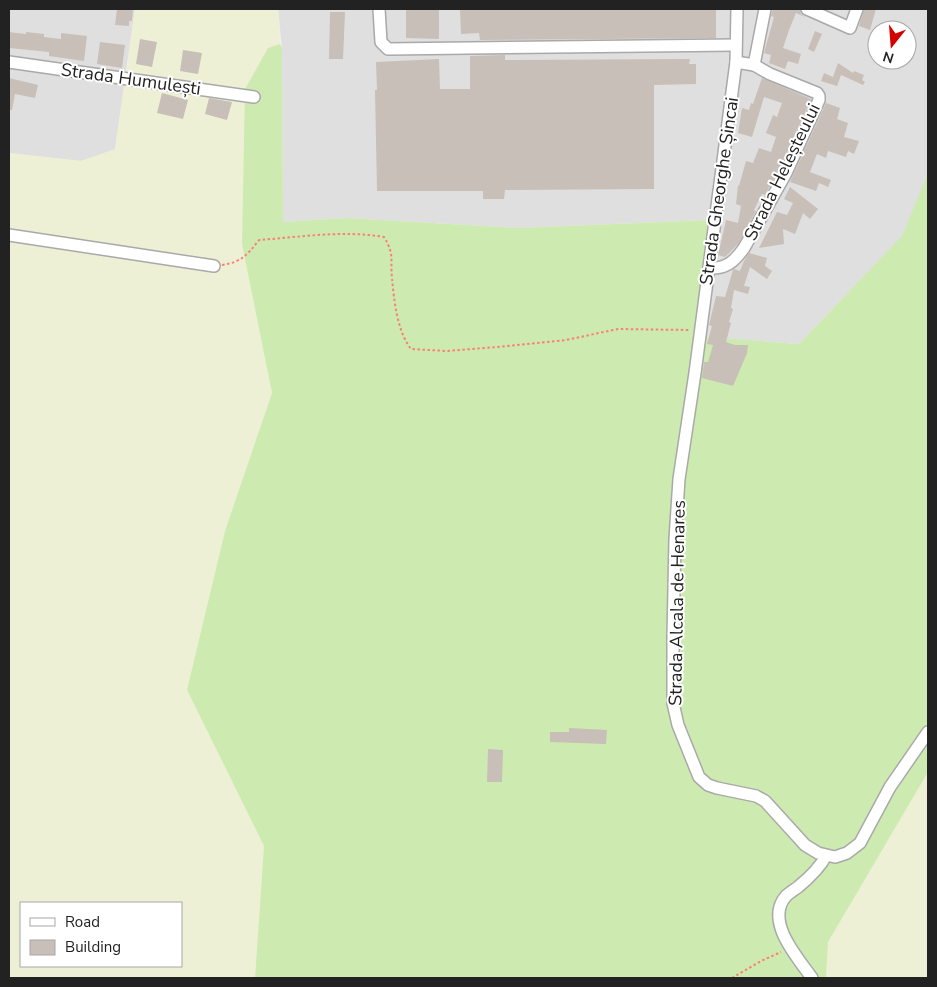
<svg xmlns="http://www.w3.org/2000/svg" width="937" height="987" viewBox="0 0 937 987" font-family="'Nunito Sans',sans-serif">
	<style>
		.residential { fill: #e0dfdf; fill-rule: evenodd }
		.farmland { fill: #eef0d5; fill-rule: evenodd }
		.grass { fill: #cdebb0 }
		.building { fill: #c7bfb8 }
		.lines { fill: none; stroke-linecap: round; stroke-linejoin: round }
		.minor-casing { stroke: #a9a9a9; stroke-width: 14 }
		.path { stroke: #fa8072; stroke-width: 2; stroke-dasharray: 2.5 2.5; stroke-linecap: butt }
		.minor { stroke: #fff; stroke-width: 11 }
		.labels { text-anchor: middle; dominant-baseline: central; stroke-width: 4; stroke-linejoin: round; paint-order: stroke }
		.street-label { font-size: 18px; fill: #222; stroke: #fff }
	</style>
	<rect width="100%" height="100%" fill="#f2efe9"/>
	<g class="residential">
		<path d="M9 9H135L115 150 81 161 9 153Z"/>
		<path d="M278 9H928V715L872 268 799 344 733 339 695 336 711 220 518 228 346 218 283 222 282 48ZM877 30H907V60H877Z"/>
	</g>
	<g class="farmland">
		<path d="M135 9H278L280 44 268 48 242 244 272 393 225 531 187 690 264 846 255 978H9V153L81 161 115 149ZM21 903H181V966H21Z"/>
		<path d="M928 772V978H826L828 942Z"/>
	</g>
	<path class="grass" d="M280 44 282 48 283 222 346 218 518 228 711 220 696 336 799 344 902 236 928 173V772L828 942 826 978H255L264 846 187 690 225 531 272 393 242 244 245 89 268 48Z"/>
	<g class="building">
		<path d="M117 9H133L132 21H129V26L115 25Z"/>
		<path d="M406 9H439V39L406 38Z"/>
		<path d="M460 9H716V38L480 40 479 33 461 34Z"/>
		<path d="M773 9H800L801 14 805 17 796 13 789 30 783 48 801 54 798 64 788 61 785 69 769 63 771 55 764 53 774 17 771 16Z"/>
		<path d="M864 9H876L870 30 859 26Z"/>
		<path d="M330 12H345L343 59H329Z"/>
		<path d="M815 31 822 34 814 52 808 49Z"/>
		<path d="M9 32 26 34V32L44 34V37L61 39V33L87 36 84 61 49 56V52L9 48Z"/>
		<path d="M140 39 157 42 152 67 136 64Z"/>
		<path d="M100 42 125 45 122 68 97 64Z"/>
		<path d="M183 50 202 53 198 74 180 71Z"/>
		<path d="M505 55V60L690 59 689 64H696V84L654 85V189L505 190 504 199H483V191H377L375 90H377L376 62 439 59 440 89H470V56Z"/>
		<path d="M838 63 853 73 854 71 864 75 862 80 865 82 863 85 841 75 837 86 821 81 824 73 833 77Z"/>
		<path d="M9 78 38 85 35 98 15 94 12 110H9Z"/>
		<path d="M762 78 811 99 779 170 765 195 762 194 754 210 756 211 738 244 725 257 718 255 726 220 738 223 741 206 736 204 738 185 739 186 746 161 753 163 759 148 771 152 776 137 766 133 773 115 777 117 782 103 764 97 752 137 738 133 742 108 749 110 751 103 753 104Z"/>
		<path d="M162 93 188 100 183 119 157 113Z"/>
		<path d="M209 98 232 102 227 120 205 114Z"/>
		<path d="M826 103 840 108 837 119 848 123 844 137 859 141 854 154 848 151 846 157 828 151 826 158 817 154 810 172 831 180 828 187 819 183 816 191 790 182Z"/>
		<path d="M790 187 818 209 810 219 803 213 795 234 783 229 784 244 759 248 777 212 787 215 793 203 784 199Z"/>
		<path d="M749 253 767 258 765 266 772 271 767 279 750 267 744 286 750 287 748 294 734 290 731 308 733 309 729 322 731 323 726 342 735 345H748L747 353 733 386 702 378 704 362H708L713 345 707 344 712 326 709 325 716 296 725 297 733 270 734 269 740 271 744 261Z"/>
		<path d="M569 728 607 730 606 744 550 742V732H569Z"/>
		<path d="M488 749 503 750 502 782H487Z"/>
	</g>
	<g class="lines">
		<g class="minor-casing">
			<g id="minor">
				<path d="M379 9 381 42 388 49 736 45"/>
				<path d="M737 9 736 62 695 373 679 479 675 539 673 637V703L678 725 699 777 708 785 717 788 756 796 765 801 805 845 818 853 835 857 847 853 860 843 890 787 928 732"/>
				<path d="M807 9 850 28 857 9"/>
				<path d="M9 62 254 97"/>
				<path d="M736 62 754 65 765 9"/>
				<path d="M9 235 214 266"/>
				<path d="M709 268C726 269 734 262 744 248L786 173 819 100V96L817 93 770 74 754 65"/>
				<path d="M812 978C798 958 764 921 786 896 789 893 794 890 798 887 809 878 819 869 826 856"/>
			</g>
		</g>
		<g class="path">
			<path d="M222 265C242 262 247 255 259 240 300 237 344 230 384 237 395 255 390 259 392 278 394 300 397 331 411 349L447 351 497 347 566 340 618 329 690 330"/>
			<path d="M732 978 761 961 781 952"/>
		</g>
		<use href="#minor" class="minor"/>
	</g>
	<g class="labels">
		<g class="street-label">
			<text transform="translate(131 79) rotate(8)">Strada Humulești</text>
			<text transform="translate(782 172) rotate(-64)">Strada Heleșteului</text>
			<text transform="translate(719 191) rotate(-82)">Strada Gheorghe Șincai</text>
			<text transform="translate(677 603) rotate(-89)">Strada Alcala de Henares</text>
		</g>
	</g>
	<rect width="937" height="987" fill="none" stroke="#222222" stroke-width="20"/>
	<rect x="20" y="902" width="162" height="65" fill="#ffffff" stroke="#a7a7a7"/>
	<rect x="30" y="918" width="25" height="8" fill="#ffffff" stroke="#a7a7a7"/>
	<text x="65" y="927" font-size="15" fill="#222222">Road</text>
	<rect x="30" y="940" width="25" height="15" fill="#c7bfb8" stroke="#a7a7a7"/>
	<text x="65" y="952" font-size="15" fill="#222222">Building</text>
	<g transform="translate(892 45) rotate(197)"><circle r="24" fill="#ffffff" stroke="#a7a7a7"/>
	<path d="M0-4L9 19L0 12L-9 19Z" fill="#d40000"/>
	<text y="-8" font-size="14" font-weight="bold" text-anchor="middle" fill="#222222">N</text>
	</g>
</svg>
